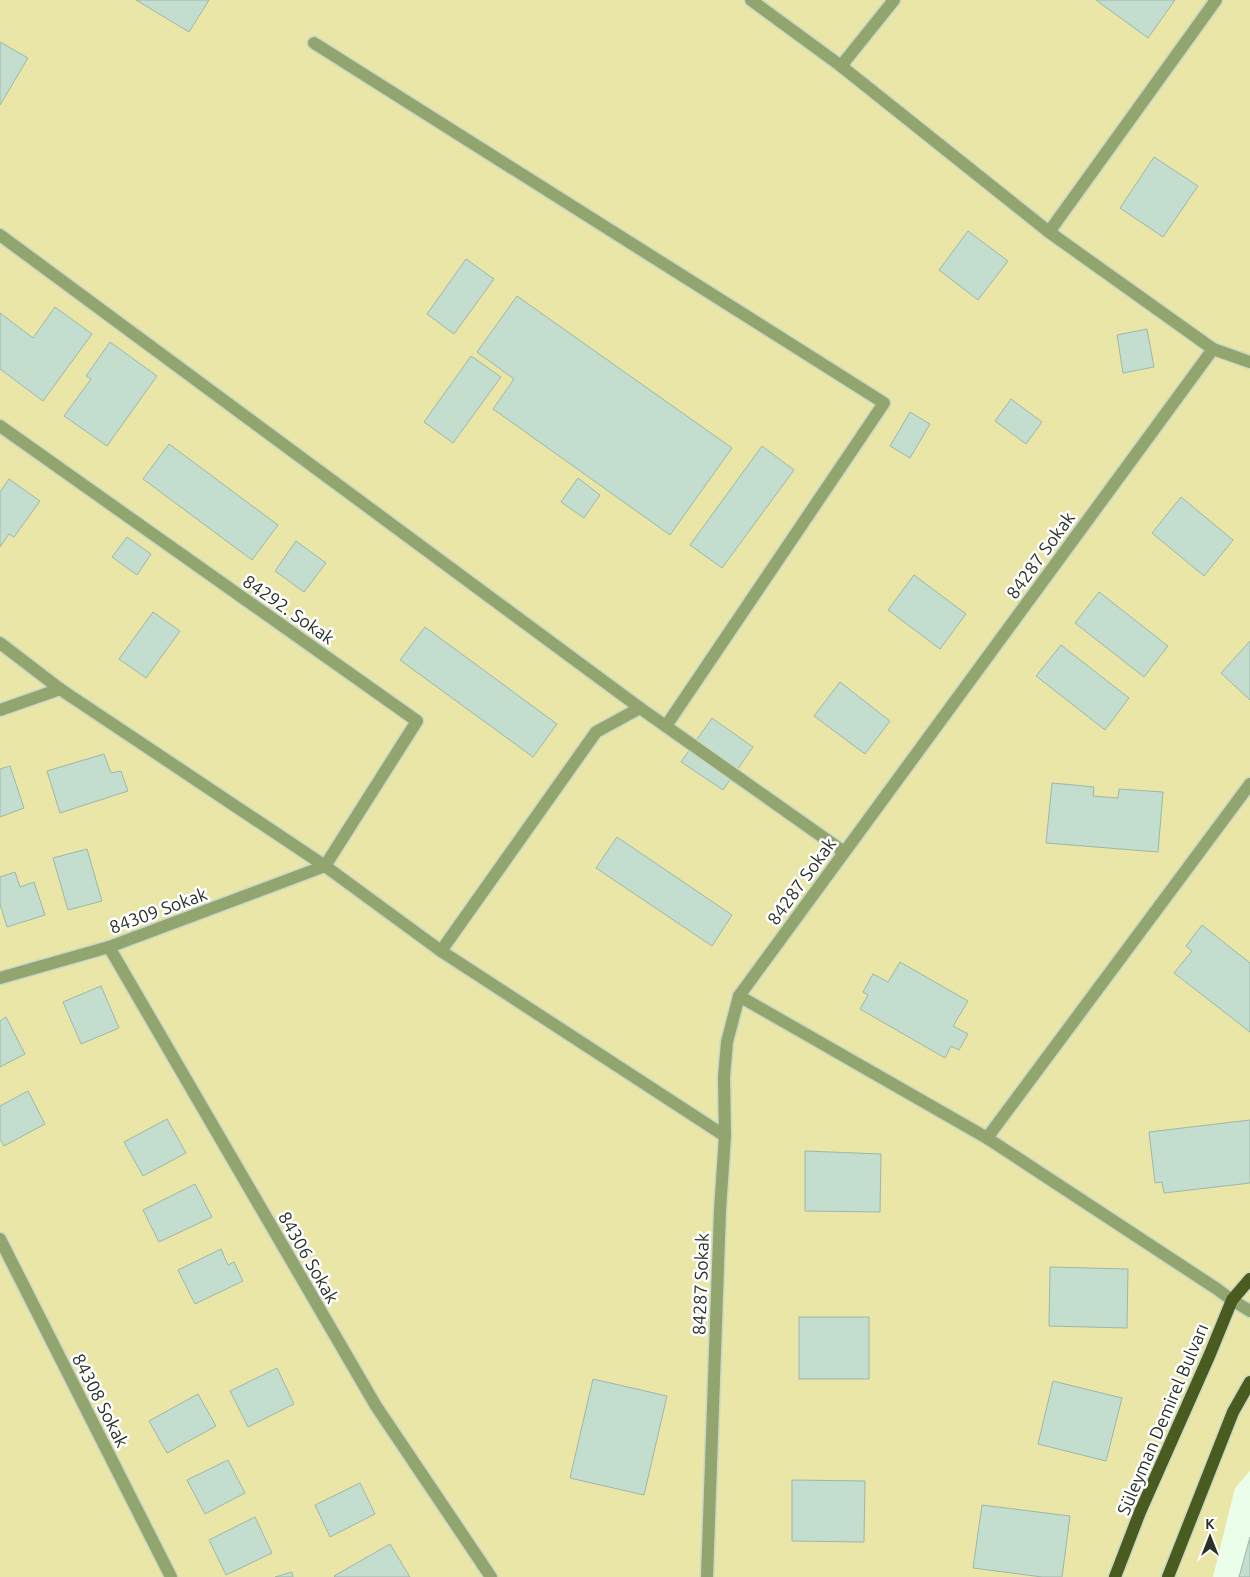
<svg xmlns="http://www.w3.org/2000/svg" width="1250" height="1577" viewBox="0 0 1250 1577" font-family="Ubuntu,sans-serif">
	<style>
		.green { fill: #e9e6a7 }
		.building { fill: #c3ddcf; stroke: #9eb7a9 }
		.lines { fill: none; stroke-linecap: round; stroke-linejoin: round }
		.minor-casing { stroke: #c8d9c7; stroke-width: 15 }
		.major-casing { stroke: #c8d9c7; stroke-width: 15 }
		.minor { stroke: #92a56f; stroke-width: 12 }
		.major { stroke: #495b1e; stroke-width: 12 }
		.labels { text-anchor: middle; dominant-baseline: central; stroke-width: 5; stroke-linejoin: round; paint-order: stroke }
		.street-label { font-size: 18px; fill: #2a3129; stroke: #fff }
	</style>
	<rect width="100%" height="100%" fill="#ebfeea"/>
	<path class="green" d="M0 0H1250V1471L1235 1488 1213 1577H0Z"/>
	<g class="building">
		<path d="M136 0H209L189 32Z"/>
		<path d="M1096 0H1175L1148 38Z"/>
		<path d="M0 42 28 58 0 105Z"/>
		<path d="M1154 157 1198 186 1163 237 1120 208Z"/>
		<path d="M968 231 1008 261 978 300 939 270Z"/>
		<path d="M466 259 494 279 454 334 427 314Z"/>
		<path d="M517 296 732 448 670 535 493 409 514 379 477 352Z"/>
		<path d="M55 307 92 334 43 401 0 369V313L33 338Z"/>
		<path d="M1147 329 1154 367 1123 373 1117 335Z"/>
		<path d="M110 342 157 376 107 446 64 416 91 379 86 376Z"/>
		<path d="M471 356 501 377 453 443 424 422Z"/>
		<path d="M1011 399 1042 422 1026 444 995 421Z"/>
		<path d="M910 412 930 424 910 458 890 446Z"/>
		<path d="M169 444 278 525 252 560 143 479Z"/>
		<path d="M762 446 794 470 722 568 690 545Z"/>
		<path d="M578 478 600 495 584 518 561 502Z"/>
		<path d="M9 479 40 501 14 537 9 534 0 547V492Z"/>
		<path d="M1181 497 1233 540 1204 576 1152 533Z"/>
		<path d="M127 537 151 554 137 575 112 557Z"/>
		<path d="M296 541 326 563 304 592 275 571Z"/>
		<path d="M914 575 966 614 940 649 888 610Z"/>
		<path d="M1099 592 1168 646 1144 677 1075 623Z"/>
		<path d="M153 612 180 631 146 678 119 659Z"/>
		<path d="M425 627 557 724 533 757 400 660Z"/>
		<path d="M1250 641V700L1221 673Z"/>
		<path d="M1061 645 1129 698 1105 730 1036 676Z"/>
		<path d="M840 682 890 721 865 754 814 716Z"/>
		<path d="M712 718 753 747 723 790 681 762Z"/>
		<path d="M104 754 111 773 121 771 128 791 60 813 47 771Z"/>
		<path d="M10 766 24 808 0 817V769Z"/>
		<path d="M1052 783 1094 787 1093 796 1118 798 1119 789 1163 792 1158 852 1046 843Z"/>
		<path d="M617 837 732 915 712 946 596 868Z"/>
		<path d="M87 849 102 901 68 910 53 858Z"/>
		<path d="M15 872 20 887 34 882 45 915 7 927 0 904V877Z"/>
		<path d="M1202 925 1250 963V1032L1174 973 1192 951 1186 946Z"/>
		<path d="M900 962 968 1001 953 1026 968 1034 959 1050 951 1046 945 1058 860 1009 868 995 863 992 873 974 888 982Z"/>
		<path d="M101 986 119 1028 81 1044 63 1002Z"/>
		<path d="M6 1017 25 1054 0 1067V1021Z"/>
		<path d="M28 1091 45 1124 4 1146 0 1139V1106Z"/>
		<path d="M167 1119 186 1153 143 1176 124 1142Z"/>
		<path d="M1250 1120V1183L1164 1193 1162 1182 1155 1183 1149 1132Z"/>
		<path d="M805 1151 881 1154 880 1212 805 1211Z"/>
		<path d="M195 1184 212 1217 159 1242 143 1210Z"/>
		<path d="M221 1249 228 1265 234 1262 243 1281 195 1304 178 1270Z"/>
		<path d="M1050 1267 1128 1269 1127 1328 1049 1326Z"/>
		<rect x="799" y="1317" width="70" height="62"/>
		<path d="M277 1368 294 1404 248 1427 230 1391Z"/>
		<path d="M593 1379 667 1396 644 1495 570 1478Z"/>
		<path d="M1053 1381 1122 1398 1106 1461 1038 1444Z"/>
		<path d="M198 1394 216 1426 167 1453 149 1421Z"/>
		<path d="M228 1460 245 1493 205 1514 187 1480Z"/>
		<path d="M792 1480 865 1481 864 1542 792 1541Z"/>
		<path d="M360 1483 375 1514 330 1537 315 1505Z"/>
		<path d="M982 1505 1070 1516 1062 1577H1042L973 1568Z"/>
		<path d="M255 1517 272 1553 226 1575 209 1540Z"/>
		<path d="M1250 1537V1577H1239Z"/>
		<path d="M390 1544 410 1577H335L334 1576Z"/>
		<path d="M292 1572 293 1577H275Z"/>
	</g>
	<g class="lines">
		<g class="minor-casing">
			<g id="minor">
				<path d="M751 0 841 66 1049 232 1213 349"/>
				<path d="M314 43 884 403 666 726"/>
				<path d="M841 66 894 0"/>
				<path d="M1049 232 1216 0"/>
				<path d="M0 235 640 708 844 852"/>
				<path d="M0 426 417 721 325 866 109 947 0 978"/>
				<path d="M0 643 60 689 325 866 441 951 725 1136"/>
				<path d="M0 710 60 689"/>
				<path d="M109 947 376 1406 491 1577"/>
				<path d="M441 951 596 732 640 708"/>
				<path d="M739 996 987 1138 1217 1289 1232 1300 1250 1311"/>
				<path d="M987 1138 1250 784"/>
				<path d="M0 1239 171 1577"/>
				<path d="M707 1577 720 1210 725 1136 724 1077 727 1042 739 996 1213 349 1250 362"/>
			</g>
		</g>
		<g class="major-casing">
			<g id="major">
				<path d="M1115 1577 1140 1512 1210 1354 1232 1300 1250 1279"/>
				<path d="M1168 1577 1233 1412 1250 1382"/>
			</g>
		</g>
		<use href="#minor" class="minor"/>
		<use href="#major" class="major"/>
	</g>
	<g class="labels">
		<g class="street-label">
			<text transform="translate(1040 555) rotate(-54)">84287 Sokak</text>
			<text transform="translate(289 609) rotate(35)">84292. Sokak</text>
			<text transform="translate(801 881) rotate(-54)">84287 Sokak</text>
			<text transform="translate(158 910) rotate(-20)">84309 Sokak</text>
			<text transform="translate(309 1257) rotate(60)">84306 Sokak</text>
			<text transform="translate(700 1284) rotate(-88)">84287 Sokak</text>
			<text transform="translate(101 1400) rotate(63)">84308 Sokak</text>
			<text transform="translate(1162 1419) rotate(-67)">Süleyman Demirel Bulvarı</text>
		</g>
	</g>
	<g transform="translate(1210 1537)" stroke="#ffffff" stroke-width="4" paint-order="stroke">
	<path d="M0-4L9 19L0 12L-9 19Z" fill="#2a3129"/>
	<text y="-8" font-size="14" font-weight="bold" text-anchor="middle" fill="#2a3129">K</text>
	</g>
</svg>
